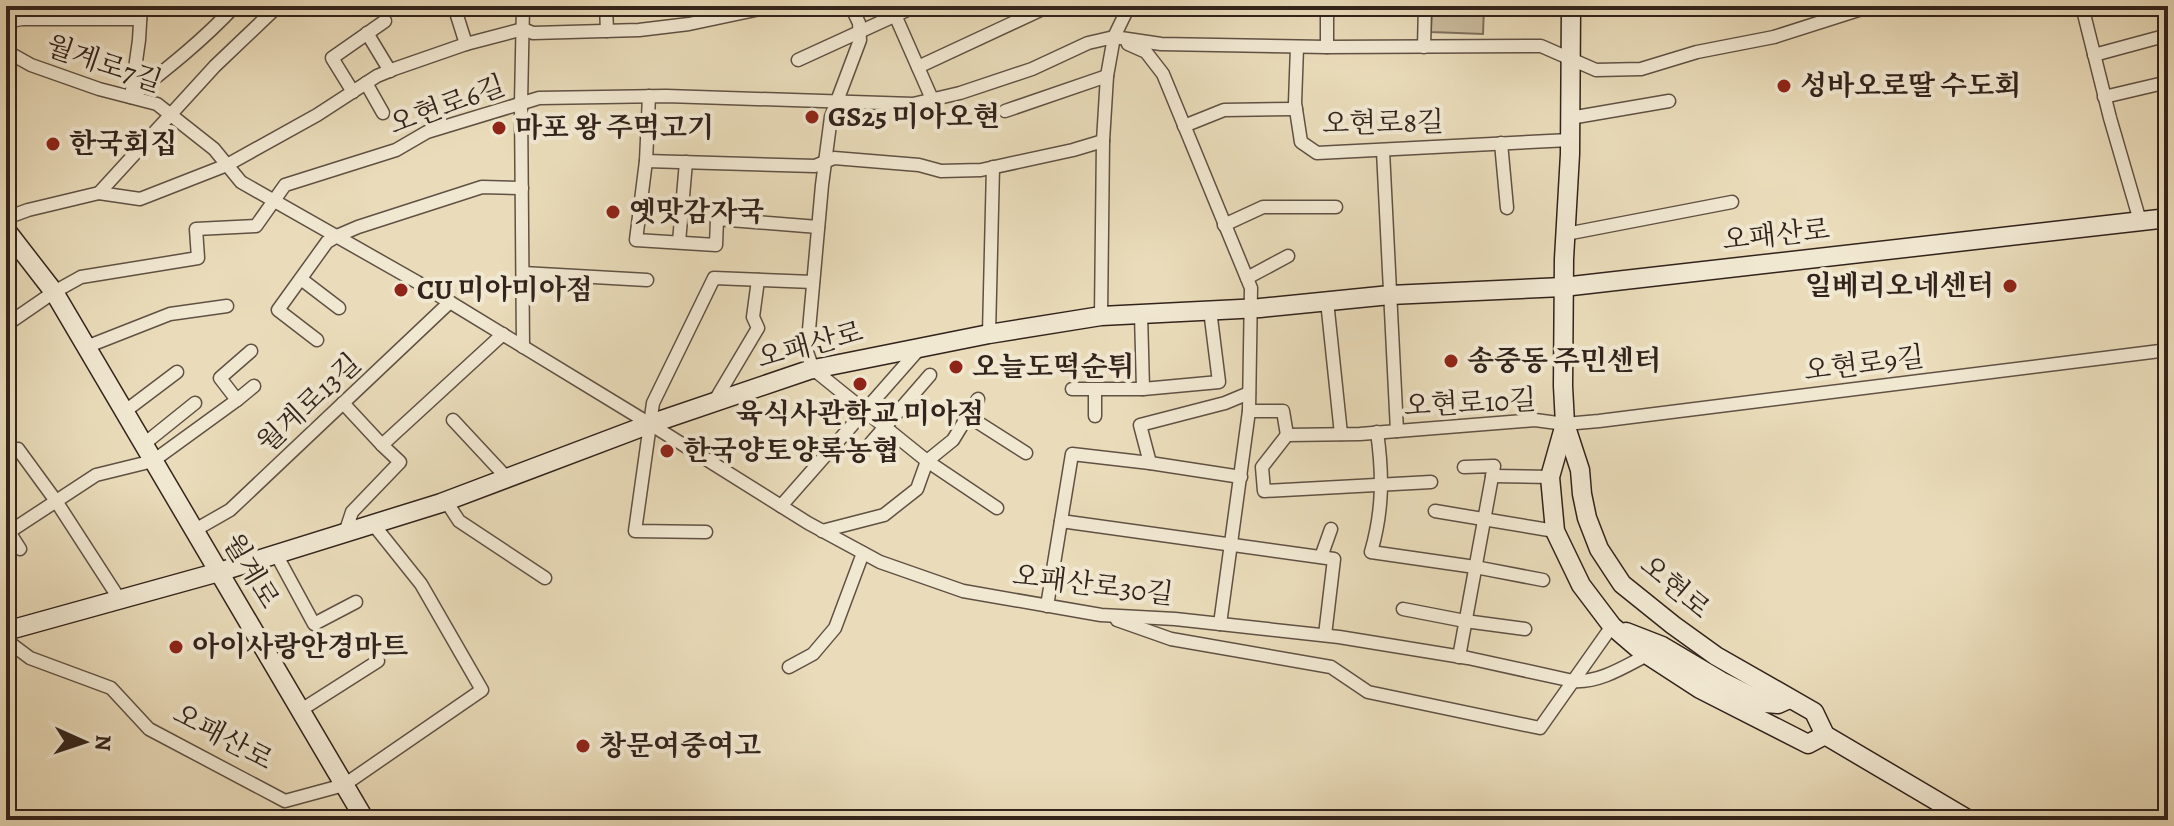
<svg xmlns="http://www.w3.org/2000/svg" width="2174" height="826" viewBox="0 0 2174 826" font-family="Alegreya,'Noto Serif KR',serif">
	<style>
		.green { fill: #cbbd9f; stroke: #7e705e; stroke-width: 2 }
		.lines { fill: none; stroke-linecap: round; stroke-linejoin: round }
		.street-casing { stroke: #605144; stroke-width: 15 }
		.secondary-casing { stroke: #32231c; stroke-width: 21 }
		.street { stroke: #f1e8d2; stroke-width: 12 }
		.secondary { stroke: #f1e8d2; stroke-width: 18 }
		.poi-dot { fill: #8f2418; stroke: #f1e8d2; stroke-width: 3 }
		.labels { text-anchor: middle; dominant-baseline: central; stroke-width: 8; stroke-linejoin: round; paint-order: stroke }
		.street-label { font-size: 28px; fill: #32231c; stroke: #f1e8d2 }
		.poi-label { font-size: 28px; font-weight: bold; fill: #32231c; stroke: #f1e8d2; text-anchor: start }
	</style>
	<rect width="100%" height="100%" fill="#eadcba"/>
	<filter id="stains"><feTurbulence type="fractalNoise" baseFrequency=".0025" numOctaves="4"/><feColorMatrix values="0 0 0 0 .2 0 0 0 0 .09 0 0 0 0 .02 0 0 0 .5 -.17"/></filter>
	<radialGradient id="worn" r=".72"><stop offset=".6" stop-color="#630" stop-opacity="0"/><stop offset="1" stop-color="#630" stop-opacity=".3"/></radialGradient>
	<path class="green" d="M1432 6H1484L1483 34 1431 32Z"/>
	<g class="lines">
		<g class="street-casing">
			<g id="street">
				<path d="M454 6 466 44"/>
				<path d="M523 6 521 103 523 347"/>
				<path d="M606 6 607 31"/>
				<path d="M851 6 859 23 860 40 831 117 822 185 807 352 813 369 927 461 997 508"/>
				<path d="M2082 6 2110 118 2140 221"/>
				<path d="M895 15 932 99"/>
				<path d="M6 22 22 19H140"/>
				<path d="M367 33 390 71"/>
				<path d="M1128 44 1146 52 1163 74 1251 288 1249 411 1220 624"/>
				<path d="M1297 47 1295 103 1301 142 1317 153 1570 140"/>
				<path d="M1327 47V6"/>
				<path d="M1424 47 1425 6"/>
				<path d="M6 51 31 65 99 89 157 104 214 149 241 182 417 282 650 424 808 523 880 562 963 591 1101 615 1175 619 1339 637 1468 658 1573 681C1599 683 1624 667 1647 655"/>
				<path d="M2094 55 2168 35"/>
				<path d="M798 60 916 6"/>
				<path d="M918 67 1049 6"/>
				<path d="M366 83 383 113"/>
				<path d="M353 92 332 58 385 21"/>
				<path d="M649 96 646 161 636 240 716 245 717 219 818 227"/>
				<path d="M131 97C169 67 201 42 235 6"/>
				<path d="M131 97 139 40 141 6"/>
				<path d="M2104 97 2168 82"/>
				<path d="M1005 111 1107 76"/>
				<path d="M1570 118 1669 101"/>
				<path d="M1184 126 1224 110 1296 109"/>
				<path d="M1501 143 1507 208"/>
				<path d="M1383 151 1397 431"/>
				<path d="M646 161 815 166 834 158 919 165 941 171 981 170 1073 150 1103 141"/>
				<path d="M99 193 140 199 227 165 317 115 377 76 394 69 466 44 523 29 533 33 639 30 689 24 774 6"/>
				<path d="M6 218 28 210 99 193 215 66 278 6"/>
				<path d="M1224 225 1263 207H1336"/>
				<path d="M1566 234 1732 202"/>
				<path d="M679 242 686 162"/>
				<path d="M523 273 647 280"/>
				<path d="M1247 278 1288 256"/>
				<path d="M301 279 339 308"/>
				<path d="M1327 301 1341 434"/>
				<path d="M1141 314 1143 389 1219 382 1210 310"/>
				<path d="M1101 316 1103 141 1107 76 1114 37 1129 6"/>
				<path d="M6 325 54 292 81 277 198 258 196 229 256 226 285 185 396 150 427 132 539 98 666 96 913 104 960 93 1032 69 1088 43 1114 37 1161 44 1327 47 1541 46 1596 70 1641 69 1697 52 1774 37 1871 6"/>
				<path d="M989 334 993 167"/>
				<path d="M317 340 278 310 327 242 337 236 358 227 482 187 522 188"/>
				<path d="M86 347 170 314 227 306"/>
				<path d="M1072 389H1143"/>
				<path d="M237 400 254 386"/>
				<path d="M714 402 758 328 753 317 758 280"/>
				<path d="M343 403 382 445 400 462 352 512 345 533"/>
				<path d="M1249 411H1283L1287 435 1360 434 1535 420 1565 424 1599 421 2168 350"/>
				<path d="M124 412 177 372"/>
				<path d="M968 416 1026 453"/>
				<path d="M1095 416V389"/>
				<path d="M453 420 507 478"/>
				<path d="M1377 432C1383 474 1383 511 1371 552L1475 567 1543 580"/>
				<path d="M1287 435 1262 467 1264 491 1431 482"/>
				<path d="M144 444 195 403"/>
				<path d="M382 445 503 334"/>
				<path d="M6 457 18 449 56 501 120 600"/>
				<path d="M857 459 930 375"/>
				<path d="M1150 463 1140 425 1225 403 1249 393"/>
				<path d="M1492 476 1550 477"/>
				<path d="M446 501 459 521 545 578"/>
				<path d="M781 506 920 348"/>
				<path d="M1435 511 1555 531"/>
				<path d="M1061 521 1334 559 1325 635"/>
				<path d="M6 527 20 549"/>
				<path d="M195 530 230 510 450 302"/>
				<path d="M822 531 884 515 917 489 927 461 953 440 978 399"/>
				<path d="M706 532 635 531 653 403 714 278 813 282"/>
				<path d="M6 534 96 475 153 461 237 400 220 378 251 351"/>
				<path d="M276 554 314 624 356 602"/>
				<path d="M1321 557 1331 529"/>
				<path d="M1047 606 1072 454 1150 463 1241 477"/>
				<path d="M1403 609 1465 621 1525 629"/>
				<path d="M1117 620 1171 639 1331 667 1368 692 1540 728 1612 626"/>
				<path d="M6 640 30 658 111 688 149 729 285 801 344 785 482 690 421 584 373 524"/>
				<path d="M1459 657 1494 466 1464 467"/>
				<path d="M789 667 813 654 835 628 863 553"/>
				<path d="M301 710 378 661"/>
			</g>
		</g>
		<g class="secondary-casing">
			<g id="secondary">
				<path d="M1571 6 1570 154 1564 259 1563 386 1565 424 1580 470 1582 494 1587 518 1599 549 1622 584 1673 625 1716 656 1814 712 1825 735 1969 820"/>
				<path d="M6 230 54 292 365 820"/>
				<path d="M1565 424 1550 477 1555 531 1581 585 1612 626 1640 650 1700 689 1808 744 1825 735"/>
				<path d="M6 631 219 572 441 503 650 424 809 370 989 334 1101 316 1260 308 1390 295 1563 287 2168 218"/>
				<path d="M1626 632 1662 646 1721 681 1765 703 1778 704 1789 699"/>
			</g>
		</g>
		<use href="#street" class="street"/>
		<use href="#secondary" class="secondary"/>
	</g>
	<g class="poi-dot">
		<circle cx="1784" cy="86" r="8"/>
		<circle cx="812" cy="117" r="8"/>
		<circle cx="499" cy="128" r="8"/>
		<circle cx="53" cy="144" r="8"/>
		<circle cx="613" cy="212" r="8"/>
		<circle cx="2010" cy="286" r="8"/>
		<circle cx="401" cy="290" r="8"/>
		<circle cx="1451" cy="361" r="8"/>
		<circle cx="956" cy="367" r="8"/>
		<circle cx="860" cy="384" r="8"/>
		<circle cx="667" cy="451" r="8"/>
		<circle cx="176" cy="647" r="8"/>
		<circle cx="583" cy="746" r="8"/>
	</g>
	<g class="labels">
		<g class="street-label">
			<text transform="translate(104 64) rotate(19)">월계로7길</text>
			<text transform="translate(447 105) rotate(-20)">오현로6길</text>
			<text transform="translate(1383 123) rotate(-1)">오현로8길</text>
			<text transform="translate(1776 235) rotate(-6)">오패산로</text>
			<text transform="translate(810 345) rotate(-15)">오패산로</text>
			<text transform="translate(1864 364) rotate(-7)">오현로9길</text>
			<text transform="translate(309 403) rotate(-43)">월계로13길</text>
			<text transform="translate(1470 403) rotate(-3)">오현로10길</text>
			<text transform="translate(251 571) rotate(59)">월계로</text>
			<text transform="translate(1093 585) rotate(7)">오패산로30길</text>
			<text transform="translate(1675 587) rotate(40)">오현로</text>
			<text transform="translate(223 737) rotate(28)">오패산로</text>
		</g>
		<g class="poi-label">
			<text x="1800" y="86">성바오로딸 수도회</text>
			<text x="828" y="117">GS25 미아오현</text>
			<text x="515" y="128">마포 왕 주먹고기</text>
			<text x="69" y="144">한국회집</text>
			<text x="629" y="212">옛맛감자국</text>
			<text x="1994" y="286" text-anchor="end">일베리오네센터</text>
			<text x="417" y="290">CU 미아미아점</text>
			<text x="1467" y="361">송중동 주민센터</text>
			<text x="972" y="367">오늘도떡순튀</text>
			<text x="860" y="414" text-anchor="middle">육식사관학교 미아점</text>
			<text x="683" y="451">한국양토양록농협</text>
			<text x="192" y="647">아이사랑안경마트</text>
			<text x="599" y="746">창문여중여고</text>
		</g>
	</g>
	<rect width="2174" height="826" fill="none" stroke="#eadcba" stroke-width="32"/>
	<rect x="8" y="8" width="2158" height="810" fill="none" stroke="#32231c" stroke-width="4"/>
	<rect x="16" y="16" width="2142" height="794" fill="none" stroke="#32231c" stroke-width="2"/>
	<g transform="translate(84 742) rotate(93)" stroke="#f1e8d2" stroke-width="6" paint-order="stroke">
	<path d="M0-6L14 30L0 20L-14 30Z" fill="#32231c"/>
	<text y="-12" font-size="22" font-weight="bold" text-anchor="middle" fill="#32231c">N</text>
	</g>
	<rect width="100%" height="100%" filter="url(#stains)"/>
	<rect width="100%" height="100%" fill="url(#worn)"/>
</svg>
